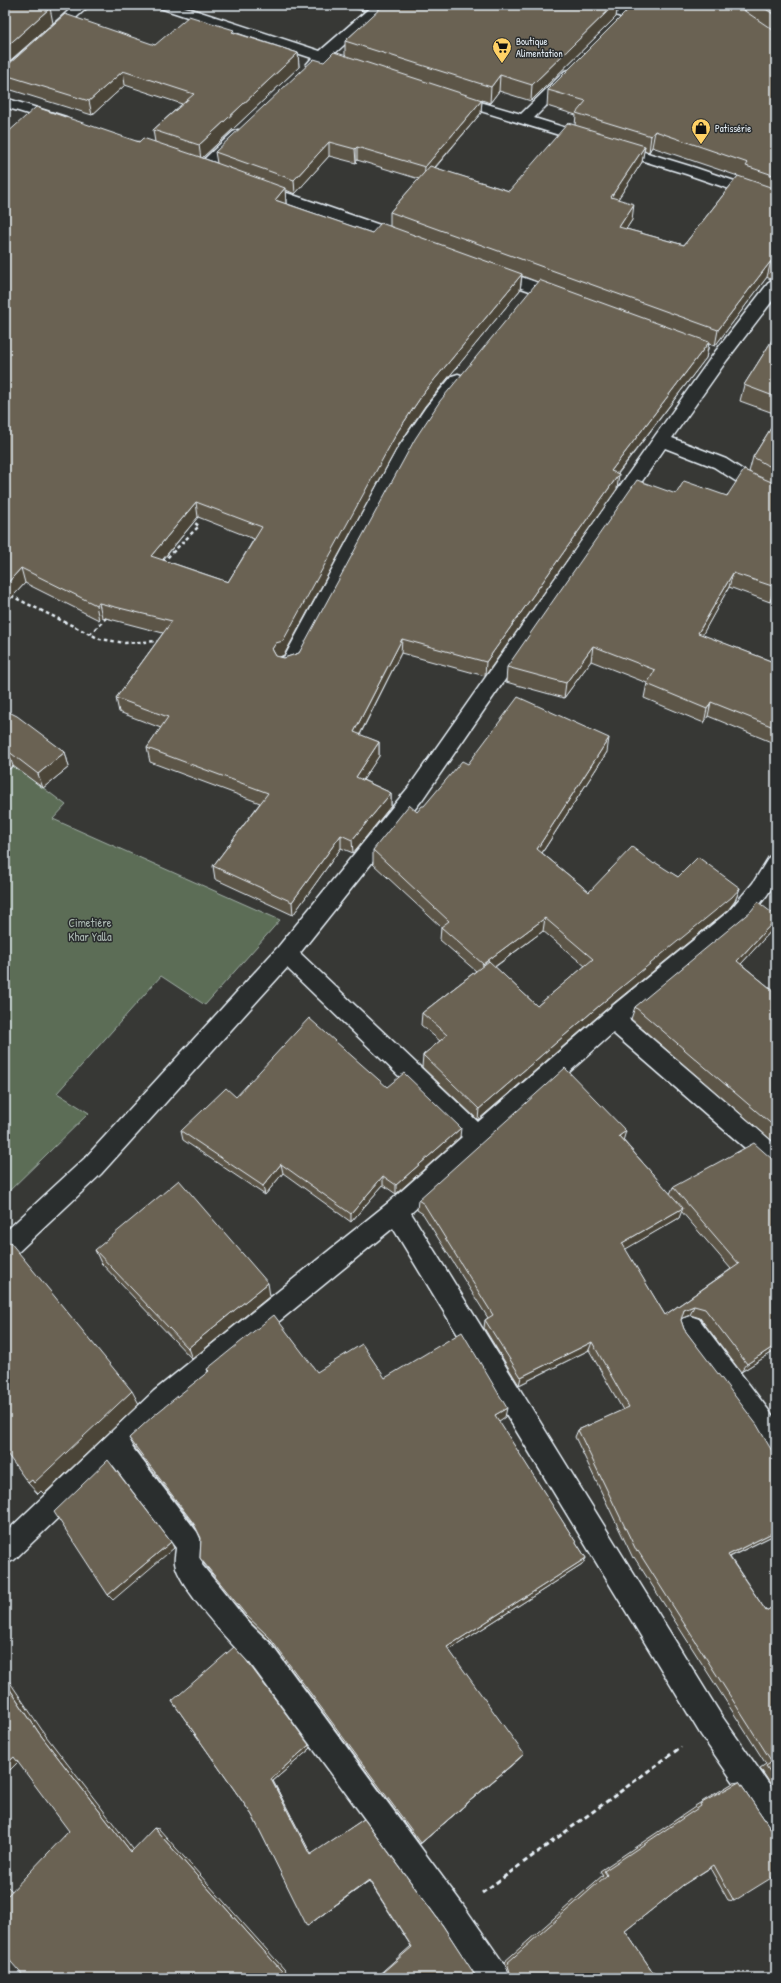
<svg xmlns="http://www.w3.org/2000/svg" width="781" height="1983" viewBox="0 0 781 1983" font-family="'Patrick Hand',sans-serif">
	<style>
		.green { fill: #5b6d57; stroke: #a2afa8 }
		.lines { fill: none; stroke-linecap: round; stroke-linejoin: round }
		.minor-casing { stroke: #e8f1f8; stroke-width: 3 }
		.path-far1 { stroke: #e8f1f8; stroke-width: 2.5; stroke-dasharray: 3.5 3; stroke-linecap: butt }
		.path { stroke: #e8f1f8; stroke-width: 3; stroke-dasharray: 5 3.5; stroke-linecap: butt }
		.minor { fill: #2a2d2e; fill-rule: evenodd }
		.wall { fill: #5c5447; stroke: #e8f1f8; fill-rule: evenodd }
		.shaded-wall { fill: #4b4539; stroke: #e8f1f8 }
		.building { fill: #6b6252; stroke: #e8f1f8; fill-rule: evenodd }
		.labels { text-anchor: middle; dominant-baseline: central; stroke-width: 3; stroke-linejoin: round; paint-order: stroke }
		.far-poi-label { font-size: 10px; fill: #e8f1f8; stroke: #2a2d2e; text-anchor: start }
		.park-label { font-size: 12px; fill: #a9b6b0; stroke: #2a2d2e }
	</style>
	<rect width="100%" height="100%" fill="#373835"/>
	<filter id="ink" filterUnits="userSpaceOnUse"><feTurbulence type="fractalNoise" baseFrequency=".025" numOctaves="2"/><feDisplacementMap in="SourceGraphic" scale="8" xChannelSelector="R" yChannelSelector="G"/><feConvolveMatrix kernelMatrix="1 2 1 2 8 2 1 2 1" color-interpolation-filters="sRGB"/></filter>
	<g filter="url(#ink)">
		<path class="green" d="M14 766 66 805 53 819 280 920 205 1005 161 976 57 1093 89 1113 5 1195V772Z"/>
		<g class="lines">
			<g class="minor-casing">
				<g id="minor">
					<path d="M75 5H90L10 78 5 79V67Z"/>
					<path d="M158 5H179L320 51 373 5H388L333 55 362 65 364 68 362 71 357 72 325 62 318 68H308L306 65 312 58 160 8Z"/>
					<path d="M591 5H612L633 12 635 15 633 18 628 19 593 8Z"/>
					<path d="M733 5H747L743 10 745 15 776 36V46L771 45 734 20 729 10Z"/>
					<path d="M570 70 575 71 577 74 575 77 534 118 696 168 776 195V205L686 174 448 101 446 98 448 95 453 94 521 114 565 71Z"/>
					<path d="M5 98 66 117 68 120 66 123 61 124 5 107Z"/>
					<path d="M238 130 243 132 246 135 243 138 209 170H199L196 167 199 164 233 132Z"/>
					<path d="M258 183 409 235 411 239 409 243 403 244 397 243 253 191 250 188 253 185Z"/>
					<path d="M493 267 567 293 569 297 567 301 561 302 487 276 485 272 487 268Z"/>
					<path d="M776 280V296L727 360 672 438 726 459 760 481 776 487V500L748 489 714 467 665 448 422 800 300 953 478 1122 605 1012 729 911 753 883 769 857 776 854V881L767 895 745 923 629 1019 776 1145V1171L768 1168 613 1033 411 1213 721 1715 776 1794V1833L766 1829 701 1735 393 1228 172 1409 132 1447 197 1532 203 1545 202 1565 248 1622 270 1643 463 1905 506 1967 510 1978H477L443 1925 250 1663C232 1645 178 1586 175 1563 174 1558 176 1552 176 1548L113 1465 14 1560 5 1564V1533L154 1391 388 1203 462 1137 287 968 101 1174 14 1256 5 1259V1232L85 1158 278 947 408 788 655 436 715 352 770 281Z"/>
					<path d="M458 374 464 376 467 380 438 415 413 453 299 666 285 671 278 669 275 664 278 659 285 656 396 451 426 407 452 376Z"/>
					<path d="M690 1316 699 1319 776 1420V1454L767 1450 681 1337 678 1328 681 1319Z"/>
				</g>
			</g>
			<g class="path-far1">
				<path d="M163 562 199 526 192 521"/>
				<path d="M5 593 100 639 125 643 159 641"/>
				<path d="M90 634 108 616"/>
			</g>
			<path class="path" d="M482 1893 681 1747"/>
			<use href="#minor" class="minor"/>
		</g>
		<g class="wall">
			<path d="M345 5H371L363 11Z"/>
			<path d="M378 5H629L626 8 618 5 616 17 531 101 499 91 490 103 482 100 481 113 435 168 509 191 575 125 576 115 547 106 548 90 745 11 746 5H776V279H770L767 277 715 346 709 344 706 358 618 474 617 489 485 676 401 653 360 735 379 742V756L363 780 391 793V806L353 853 341 848 293 915 215 879 213 866 260 803 150 762 147 748 161 728 119 712 116 698 163 633 102 617 99 620 25 583 5 605V135L155 142 153 130 182 104 125 85 92 115 5 88V65L155 45 234 32 298 53 299 67 202 158 217 163 215 152 324 62 345 56V41L378 11ZM652 147 738 176 684 245 626 229 632 220 618 199 642 162 644 150 649 152ZM329 156 356 163 357 160 419 179 390 212V226L372 233 286 204V190L295 194ZM522 276 538 282 299 653 284 658 279 657 284 655 398 446 425 406 520 290ZM198 517 254 539 228 582 163 560Z"/>
			<path d="M776 334V414L740 401 744 385Z"/>
			<path d="M776 420V591L775 590 770 602 729 587 702 635 776 663V744L708 716 704 723 644 698 647 683 591 661 564 698 506 682 507 667 676 494 727 496 751 473 749 472 753 457Z"/>
			<path d="M5 710 65 752 69 767 43 788 13 766 5 772Z"/>
			<path d="M607 752 542 853 589 892 654 864 678 877 740 888 735 901 728 910 604 1011 478 1120 422 1067 423 1055 440 1041 421 1025 422 1013 476 971 440 940 441 927 373 864V850L424 806 468 764ZM543 931 585 966 537 1006 495 967Z"/>
			<path d="M776 916V921L772 930 741 964 776 993V1144L631 1019 635 1007Z"/>
			<path d="M387 1087 460 1137 396 1194 383 1185 351 1222 283 1173 265 1195 183 1140 181 1131 236 1097Z"/>
			<path d="M623 1140 670 1194 673 1187 772 1159 776 1350 741 1372 700 1318 690 1315 682 1318 681 1320 684 1329 776 1458V1534L730 1557 766 1611 776 1605V1792L760 1768 766 1764 634 1557 633 1558 575 1437 578 1430 623 1410 589 1350 519 1385 484 1328 485 1320 488 1318 423 1214 417 1210 418 1200ZM681 1211 731 1269 665 1315 625 1249 679 1218Z"/>
			<path d="M95 1250 270 1296 192 1359 101 1263Z"/>
			<path d="M207 1369 317 1372 385 1378 505 1417 498 1421 586 1558 582 1565 449 1650 521 1757 420 1844 271 1642 249 1621 204 1564 200 1558 201 1538 197 1529 134 1447 129 1438 208 1372Z"/>
			<path d="M172 1701 309 1745 311 1748 273 1781 311 1855 364 1819 477 1978H375L411 1946 369 1881 308 1925 252 1815Z"/>
			<path d="M739 1782 771 1829 734 1901 728 1900 710 1868 683 1885 625 1931 657 1978H511L504 1962 603 1875 600 1871 695 1807V1806L733 1783Z"/>
		</g>
		<g class="shaded-wall">
			<path d="M363 5H371L363 11Z"/>
			<path d="M614 5H618L616 17 531 101 532 85Z"/>
			<path d="M50 8 53 23 5 65V48Z"/>
			<path d="M298 53 299 67 201 159 199 145Z"/>
			<path d="M123 71 125 85 92 115 89 101Z"/>
			<path d="M500 75 499 91 490 103 491 87Z"/>
			<path d="M482 100 481 113 424 180 425 167Z"/>
			<path d="M655 131 652 147 649 152 651 136Z"/>
			<path d="M329 142V156L295 194 294 180Z"/>
			<path d="M645 146 642 162 609 213 611 197Z"/>
			<path d="M357 147V160L356 163 355 149Z"/>
			<path d="M285 188 286 204 275 200Z"/>
			<path d="M634 204 632 220 617 243 619 227Z"/>
			<path d="M771 261 767 277 715 346 718 330Z"/>
			<path d="M522 274 520 290 425 406 398 446 284 655 277 658 272 649 398 431 425 391Z"/>
			<path d="M709 342 706 358 608 486 611 471Z"/>
			<path d="M619 474 617 489 485 676 486 662Z"/>
			<path d="M196 502 198 517 154 570 151 556Z"/>
			<path d="M21 568 25 583 5 605V586Z"/>
			<path d="M733 573 729 587 695 648 698 633Z"/>
			<path d="M776 584 775 590 770 602Z"/>
			<path d="M99 603 102 617 99 620 96 605Z"/>
			<path d="M402 639 401 653 354 746V732Z"/>
			<path d="M593 646 591 661 564 698 566 683Z"/>
			<path d="M711 702 708 716 704 723 707 709Z"/>
			<path d="M609 738 607 752 536 862 537 849Z"/>
			<path d="M379 742V756L356 791V777Z"/>
			<path d="M8 751 13 766 5 772V754Z"/>
			<path d="M65 752 69 767 43 788 38 774Z"/>
			<path d="M391 793V806L353 853 352 840Z"/>
			<path d="M341 835V848L293 915 292 902Z"/>
			<path d="M740 888 735 901 728 910 604 1011 478 1120 479 1109 607 999Z"/>
			<path d="M545 918 543 931 482 976 483 964Z"/>
			<path d="M776 919V921L772 930 732 974 737 961Z"/>
			<path d="M461 1128 460 1137 396 1194V1185Z"/>
			<path d="M626 1131 623 1141 619 1136Z"/>
			<path d="M281 1164 283 1173 265 1195 263 1186Z"/>
			<path d="M383 1176V1185L351 1222V1214Z"/>
			<path d="M683 1208 679 1218 619 1253 622 1243Z"/>
			<path d="M268 1283 270 1296 192 1359 188 1348Z"/>
			<path d="M694 1306 690 1315 680 1319 684 1310Z"/>
			<path d="M592 1342 589 1350 519 1385 521 1377Z"/>
			<path d="M776 1345V1350L741 1372 747 1364Z"/>
			<path d="M132 1391 139 1404 44 1494 41 1491 38 1494 28 1483Z"/>
			<path d="M507 1408 505 1417 493 1425 495 1415Z"/>
			<path d="M776 1531V1534L723 1560 728 1555Z"/>
			<path d="M171 1542 174 1548 113 1600 108 1595Z"/>
			<path d="M586 1558 582 1565 446 1652 447 1647Z"/>
			<path d="M5 1675 46 1736 136 1853 131 1852 39 1733 5 1682Z"/>
			<path d="M309 1745 311 1748 273 1781 312 1856 310 1855 271 1779Z"/>
			<path d="M524 1754 521 1757 420 1844 421 1843Z"/>
			<path d="M14 1757 21 1759 5 1775V1765Z"/>
			<path d="M154 1828 159 1829 292 1978H288Z"/>
			<path d="M369 1880H370L307 1926Z"/>
			<path d="M5 1884 16 1895H8L5 1892Z"/>
		</g>
		<g class="building">
			<path d="M7 5H40L50 8 5 48V6Z"/>
			<path d="M384 5H614L532 85 500 75 491 87 345 41Z"/>
			<path d="M633 5H736L773 30H776V176L746 166 748 163 655 131 651 136 576 113 586 101 548 90Z"/>
			<path d="M760 5H776V16Z"/>
			<path d="M65 14 155 45 189 16 234 30 232 32 298 53 199 145 153 130 194 94 123 71 89 101 5 75V65H8Z"/>
			<path d="M334 52 482 100 425 167 357 147 355 149 329 142 294 180 215 152 314 59 324 62Z"/>
			<path d="M36 107 139 142 143 138 197 156 285 188 275 200 372 233 381 223 522 274 425 391 398 431 283 641 276 643 272 649 276 656 284 658 299 653 415 439 440 401 539 280 709 342 611 471 619 474 486 662 402 639 354 732 379 742 356 777 391 793 352 840 341 835 292 902 213 866 268 793 147 748 168 717 116 698 172 621 99 603 96 605 21 568 5 586V135ZM196 502 262 527 228 582 151 556Z"/>
			<path d="M568 123 645 146 611 197 634 204 619 227 684 245 738 176 776 189V263L774 264 771 261 718 330 390 212 430 166 509 191Z"/>
			<path d="M776 334V397L744 385Z"/>
			<path d="M776 420V469L765 464 753 457Z"/>
			<path d="M744 470 776 484V584L775 587 733 573 698 633 776 663V728L711 702 707 709 647 684 655 670 593 646 566 683 507 667 637 480 676 494 684 481 727 496Z"/>
			<path d="M518 697 609 738 537 849 589 892 632 847 654 864 656 863 678 877 698 857 740 888 732 897 607 999 479 1109 423 1055 447 1035 422 1013 489 961 537 1006 593 959 545 918 483 964 441 927 449 921 373 850 409 805 417 812 422 806H424L462 761 468 764Z"/>
			<path d="M5 710 17 716 65 752 38 774 8 751 5 754Z"/>
			<path d="M758 902 776 916V919L737 961 776 993V1128L635 1007 751 911Z"/>
			<path d="M309 1018 387 1087 404 1073 461 1128 396 1185 383 1176 351 1214 281 1164 263 1186 181 1131 226 1088 236 1097Z"/>
			<path d="M565 1068 626 1131 619 1136 683 1208 622 1243 665 1315 739 1264 673 1187 754 1143 772 1159 776 1160V1345L747 1364 705 1309 694 1306 684 1310 681 1320 684 1329 757 1425 776 1458V1531L728 1555 766 1611 776 1605V1780L766 1766 772 1762 638 1551 637 1552 578 1430 629 1407 592 1342 521 1377 485 1320 493 1315 424 1204 418 1200Z"/>
			<path d="M179 1180 268 1283 188 1348 95 1250Z"/>
			<path d="M10 1242 132 1391 34 1483 32 1480 28 1483 5 1451V1246Z"/>
			<path d="M274 1315 317 1372 362 1344 385 1378 462 1332 507 1408 495 1415 586 1558 447 1647 524 1754 421 1843 269 1637 246 1615 200 1558 201 1538 194 1524 129 1438 153 1416 209 1371 207 1369Z"/>
			<path d="M108 1460 171 1542 108 1595 54 1512Z"/>
			<path d="M234 1647 246 1660 309 1745 271 1779 310 1855 364 1819 443 1926 477 1978H376L412 1947 369 1880 307 1926 252 1815 172 1701Z"/>
			<path d="M5 1682 39 1733 131 1852 154 1828 288 1978H25L5 1955V1892L8 1895 69 1831 14 1757 5 1765Z"/>
			<path d="M739 1782 771 1829 776 1831V1875L734 1901 714 1865 683 1885 625 1931 657 1978H512L507 1963 607 1875 604 1871 701 1806 700 1804Z"/>
		</g>
	</g>
	<defs>
		<g id="supermarket-pin" transform="scale(1)"><path d="M0 17L-7.5 6A9.5 9.5 0 1 1 7.5 6Z" fill="#ffd166" stroke="#2a2d2e"/><path d="M-6-5.5h2.5l.6 2H6L4.5 2H-2.5L-4.4-4H-6ZM-1.5 3.2a1.3 1.3 0 1 0 .1 0ZM3 3.2a1.3 1.3 0 1 0 .1 0Z" fill="#111"/></g>
		<g id="shop-pin" transform="scale(1)"><path d="M0 17L-7.5 6A9.5 9.5 0 1 1 7.5 6Z" fill="#ffd166" stroke="#2a2d2e"/><path d="M-5-2.5h2.3a2.7 3.5 0 0 1 5.4 0H5L5.5 6h-11ZM-1.5-2.5h3a1.5 2.3 0 0 0-3 0Z" fill="#111"/></g>
	</defs>
	<g fill-rule="evenodd">
		<use href="#supermarket-pin" x="502" y="47"/>
		<use href="#shop-pin" x="701" y="128"/>
	</g>
	<g class="labels">
		<g class="far-poi-label">
			<text x="516" y="41">Boutique<tspan x="516" dy="12">Alimentation</tspan></text>
			<text x="715" y="128">Patissérie</text>
		</g>
		<g class="park-label">
			<text x="90" y="922">Cimetiére<tspan x="90" dy="14">Khar Yalla</tspan></text>
		</g>
	</g>
	<rect width="781" height="1983" fill="none" stroke="#2a2d2e" stroke-width="20"/>
	<rect x="10" y="10" width="761" height="1963" fill="none" stroke="#e8f1f8" stroke-width="1.5" filter="url(#ink)"/>
</svg>
